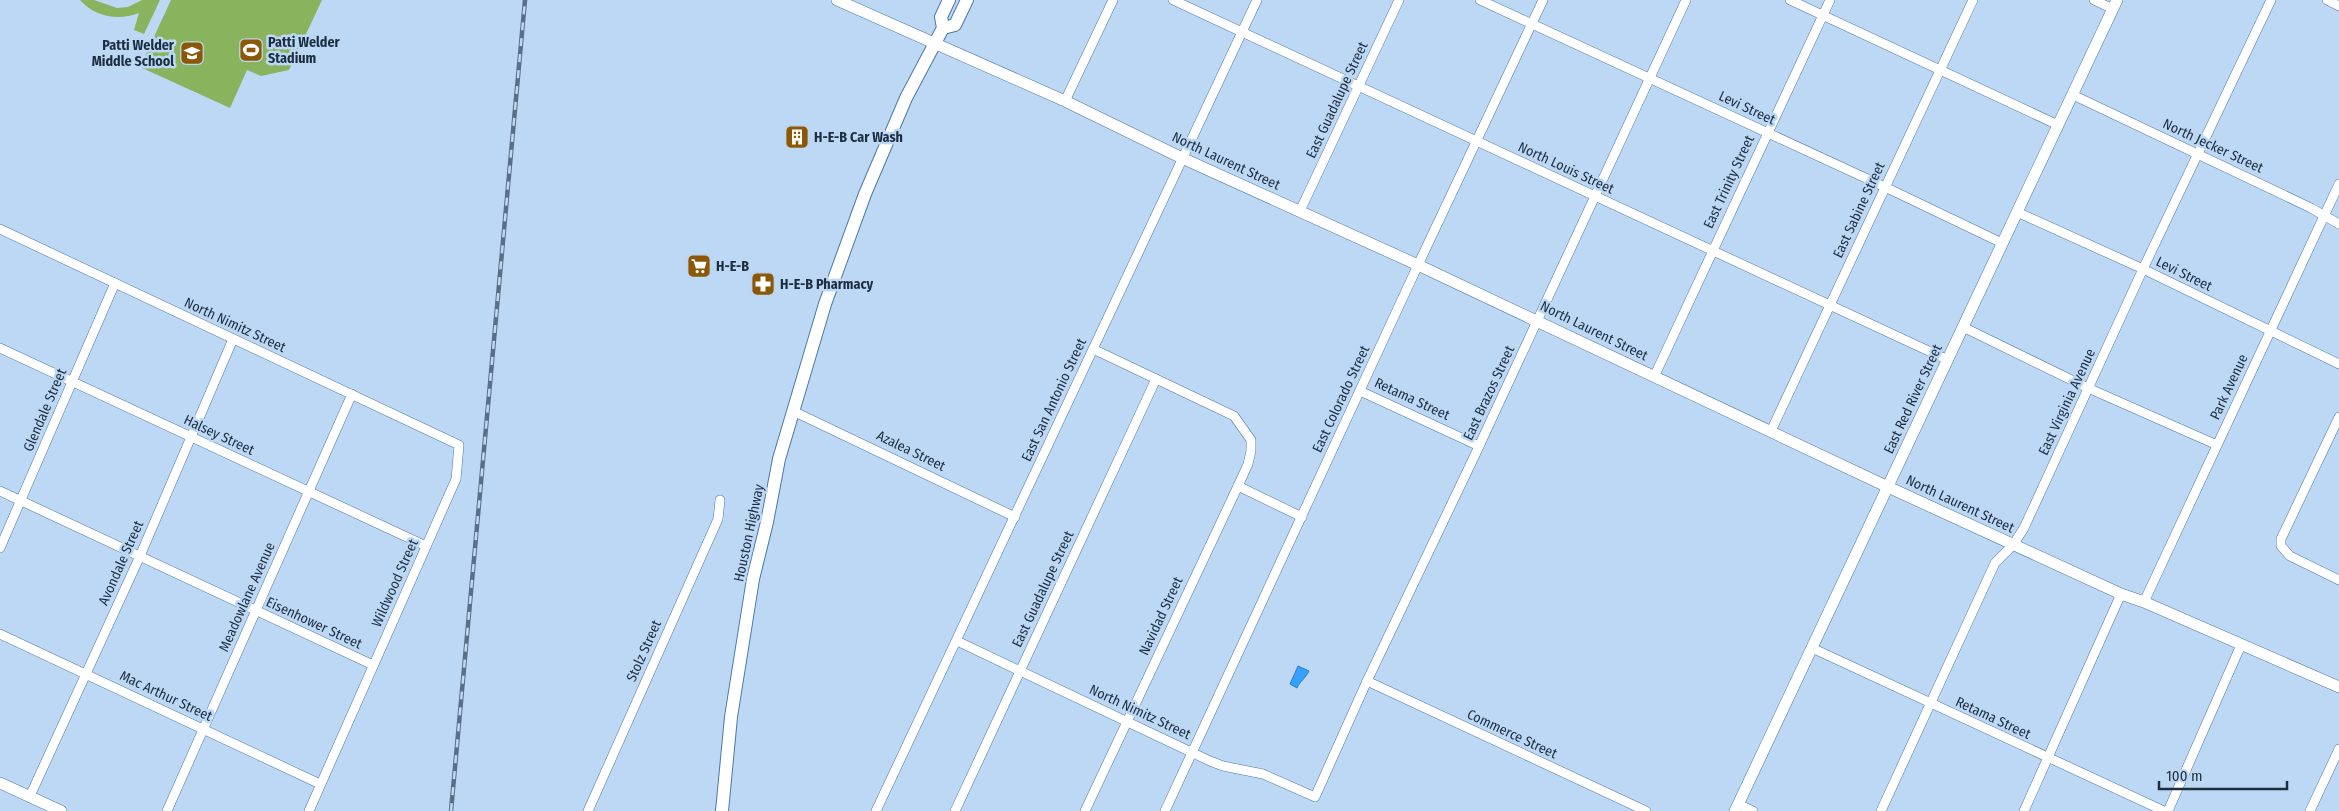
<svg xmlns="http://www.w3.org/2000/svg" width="2339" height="811" viewBox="0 0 2339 811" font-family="'Fira Sans Condensed',sans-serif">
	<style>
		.green { fill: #8ab35d }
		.water { fill: #379ffd; stroke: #2f7dc5 }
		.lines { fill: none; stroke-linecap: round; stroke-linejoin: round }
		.street-casing { stroke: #4d78a2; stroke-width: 10 }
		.secondary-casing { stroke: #4d78a2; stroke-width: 12 }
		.primary-casing { stroke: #4d78a2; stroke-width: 14 }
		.street { stroke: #fff; stroke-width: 9 }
		.secondary { stroke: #fff; stroke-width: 11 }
		.primary { stroke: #fff; stroke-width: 12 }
		.rail-casing { stroke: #5a6f86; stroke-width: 4.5 }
		.rail { stroke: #bdd8f5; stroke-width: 2.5; stroke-dasharray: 8; stroke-linecap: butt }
		.labels { text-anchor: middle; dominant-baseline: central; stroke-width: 5; stroke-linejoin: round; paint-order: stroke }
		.poi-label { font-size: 14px; font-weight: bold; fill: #1d2e41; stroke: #bdd8f5; text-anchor: start }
		.street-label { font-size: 14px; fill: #1d2e41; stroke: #bdd8f5 }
	</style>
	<rect width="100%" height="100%" fill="#bdd8f5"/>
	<g class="green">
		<path d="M80 0H94L117 8 128 7 142 0H160L144 34 134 30 139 13C118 21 95 17 80 0Z"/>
		<path d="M171 0H322L289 70 261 76 247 70 230 108 140 67Z"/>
	</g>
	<path class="water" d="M1298 666 1309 671C1305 679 1300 681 1297 688L1290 684Z"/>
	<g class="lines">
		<g class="street-casing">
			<g id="street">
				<path d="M1173 0 1948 360"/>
				<path d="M1480 0 1885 187 2002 243"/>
				<path d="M1790 0 2058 125"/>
				<path d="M2094 0 2113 9"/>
				<path d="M2327 0 2339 6"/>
				<path d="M2073 95 2311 208 2339 224"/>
				<path d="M1065 101 1113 0"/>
				<path d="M1300 211 1399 0"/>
				<path d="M2017 212 2143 269 2339 364"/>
				<path d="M0 229 459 445 456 479 309 811"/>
				<path d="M1963 327 2088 388 2217 445"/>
				<path d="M0 348 426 546"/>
				<path d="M1654 377 1830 0"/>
				<path d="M1360 391 1479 446"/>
				<path d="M795 412 1015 517"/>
				<path d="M2339 417 2281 539V546L2290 556 2339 580"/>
				<path d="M1771 431 1973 0"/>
				<path d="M1238 486 1302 517"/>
				<path d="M0 491 373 665"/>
				<path d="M0 548 115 283"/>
				<path d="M2144 602 2339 184"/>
				<path d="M0 634 320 784"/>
				<path d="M957 641 1210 761 1223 766 1263 774 1315 797 1367 681 1474 457 1686 0"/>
				<path d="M1812 648 2164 811"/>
				<path d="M1367 681 1646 811"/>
				<path d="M30 796 140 556 233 339"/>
				<path d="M1738 804 1753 811"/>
				<path d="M167 811 352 394"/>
				<path d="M588 811 718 519 720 500"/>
				<path d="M876 811 1257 0"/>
				<path d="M955 811 1156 379"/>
				<path d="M1085 811 1238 486 1248 464 1251 451V440L1234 416 1093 349"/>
				<path d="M1165 811 1418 265 1543 0"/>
				<path d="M1881 811 1995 563 2013 545 2024 528 2143 269 2271 0"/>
				<path d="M2024 811 2121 594"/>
				<path d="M2168 811 2241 645"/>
				<path d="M2310 811 2339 749"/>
			</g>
		</g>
		<g class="secondary-casing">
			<g id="secondary">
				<path d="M837 0 1065 101 1182 158 1418 265 1888 487 2121 594 2144 602 2339 687"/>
				<path d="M0 783 61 811"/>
				<path d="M1735 811 2117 0"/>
			</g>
		</g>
		<g class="primary-casing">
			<g id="primary">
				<path d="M943 28 955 25 967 0"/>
				<path d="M722 811 731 717 753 579 767 522 779 459 825 304 865 194 906 98 943 28 941 17 949 0"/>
			</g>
		</g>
		<use href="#street" class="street"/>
		<use href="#secondary" class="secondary"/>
		<use href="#primary" class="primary"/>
		<g class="rail-casing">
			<path id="rail" d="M451 811 525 0"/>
		</g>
		<use href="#rail" class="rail"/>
	</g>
	<defs>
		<g id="stadium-square" transform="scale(1.25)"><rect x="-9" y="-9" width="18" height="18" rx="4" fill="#8c5805" stroke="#bdd8f5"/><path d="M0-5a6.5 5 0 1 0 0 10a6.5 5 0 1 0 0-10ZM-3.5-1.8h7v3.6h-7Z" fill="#fff"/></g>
		<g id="school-square" transform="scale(1.25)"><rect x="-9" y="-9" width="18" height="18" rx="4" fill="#8c5805" stroke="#bdd8f5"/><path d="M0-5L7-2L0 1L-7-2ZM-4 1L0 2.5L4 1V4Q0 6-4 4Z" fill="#fff"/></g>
		<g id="building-square" transform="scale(1.25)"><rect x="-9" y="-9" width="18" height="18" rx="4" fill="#8c5805" stroke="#bdd8f5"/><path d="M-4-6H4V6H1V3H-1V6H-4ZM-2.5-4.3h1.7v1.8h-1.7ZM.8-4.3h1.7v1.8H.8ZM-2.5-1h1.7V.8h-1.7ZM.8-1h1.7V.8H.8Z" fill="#fff"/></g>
		<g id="supermarket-square" transform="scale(1.25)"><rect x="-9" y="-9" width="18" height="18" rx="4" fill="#8c5805" stroke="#bdd8f5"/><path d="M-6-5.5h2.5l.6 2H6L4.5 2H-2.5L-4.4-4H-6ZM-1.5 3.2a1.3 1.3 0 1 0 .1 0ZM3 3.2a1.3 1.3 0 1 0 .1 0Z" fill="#fff"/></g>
		<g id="pharmacy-square" transform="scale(1.25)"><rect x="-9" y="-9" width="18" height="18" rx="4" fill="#8c5805" stroke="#bdd8f5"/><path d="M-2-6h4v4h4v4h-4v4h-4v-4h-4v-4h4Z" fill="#fff"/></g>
	</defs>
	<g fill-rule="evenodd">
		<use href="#stadium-square" x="251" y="50"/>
		<use href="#school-square" x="192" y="53"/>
		<use href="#building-square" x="797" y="137"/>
		<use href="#supermarket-square" x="699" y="266"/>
		<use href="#pharmacy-square" x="763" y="284"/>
	</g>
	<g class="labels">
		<g class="poi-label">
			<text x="268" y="42">Patti Welder<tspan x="268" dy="16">Stadium</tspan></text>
			<text x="174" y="45" text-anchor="end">Patti Welder<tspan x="174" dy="16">Middle School</tspan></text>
			<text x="814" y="137">H-E-B Car Wash</text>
			<text x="716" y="266">H-E-B</text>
			<text x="780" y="284">H-E-B Pharmacy</text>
		</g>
		<g class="street-label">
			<text transform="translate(1337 100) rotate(-65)">East Guadalupe Street</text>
			<text transform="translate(1747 108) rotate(25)">Levi Street</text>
			<text transform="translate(2213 146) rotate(25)">North Jecker Street</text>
			<text transform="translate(1226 161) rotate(25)">North Laurent Street</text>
			<text transform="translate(1566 168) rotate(25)">North Louis Street</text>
			<text transform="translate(1729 182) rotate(-65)">East Trinity Street</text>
			<text transform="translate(1859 210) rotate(-65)">East Sabine Street</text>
			<text transform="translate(2184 274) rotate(26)">Levi Street</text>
			<text transform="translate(235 325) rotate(25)">North Nimitz Street</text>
			<text transform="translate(1594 331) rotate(26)">North Laurent Street</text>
			<text transform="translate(2229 387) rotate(-65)">Park Avenue</text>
			<text transform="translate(1489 393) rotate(-65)">East Brazos Street</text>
			<text transform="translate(1341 399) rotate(-65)">East Colorado Street</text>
			<text transform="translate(1412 399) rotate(25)">Retama Street</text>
			<text transform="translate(1913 399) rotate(-65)">East Red River Street</text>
			<text transform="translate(1054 400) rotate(-65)">East San Antonio Street</text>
			<text transform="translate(2067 402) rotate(-65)">East Virginia Avenue</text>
			<text transform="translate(45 410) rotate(-67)">Glendale Street</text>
			<text transform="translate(219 435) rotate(25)">Halsey Street</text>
			<text transform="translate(911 451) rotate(26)">Azalea Street</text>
			<text transform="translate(1960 504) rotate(25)">North Laurent Street</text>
			<text transform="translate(749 533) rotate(-78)">Houston Highway</text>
			<text transform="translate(121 563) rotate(-66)">Avondale Street</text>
			<text transform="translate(395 583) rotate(-66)">Wildwood Street</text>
			<text transform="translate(1043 589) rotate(-65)">East Guadalupe Street</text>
			<text transform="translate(247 597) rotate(-66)">Meadowlane Avenue</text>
			<text transform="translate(1161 616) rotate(-65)">Navidad Street</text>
			<text transform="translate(314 623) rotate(25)">Eisenhower Street</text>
			<text transform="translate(644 651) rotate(-66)">Stolz Street</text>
			<text transform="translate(166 696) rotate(25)">Mac Arthur Street</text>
			<text transform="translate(1140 712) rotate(25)">North Nimitz Street</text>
			<text transform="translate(1993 718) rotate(25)">Retama Street</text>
			<text transform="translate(1512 734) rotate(25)">Commerce Street</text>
		</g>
	</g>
	<path d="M2159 781v8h128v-8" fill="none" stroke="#1d2e41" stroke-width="2.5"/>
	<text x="2166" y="781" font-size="15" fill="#1d2e41" stroke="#bdd8f5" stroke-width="4" paint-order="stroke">100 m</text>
</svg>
